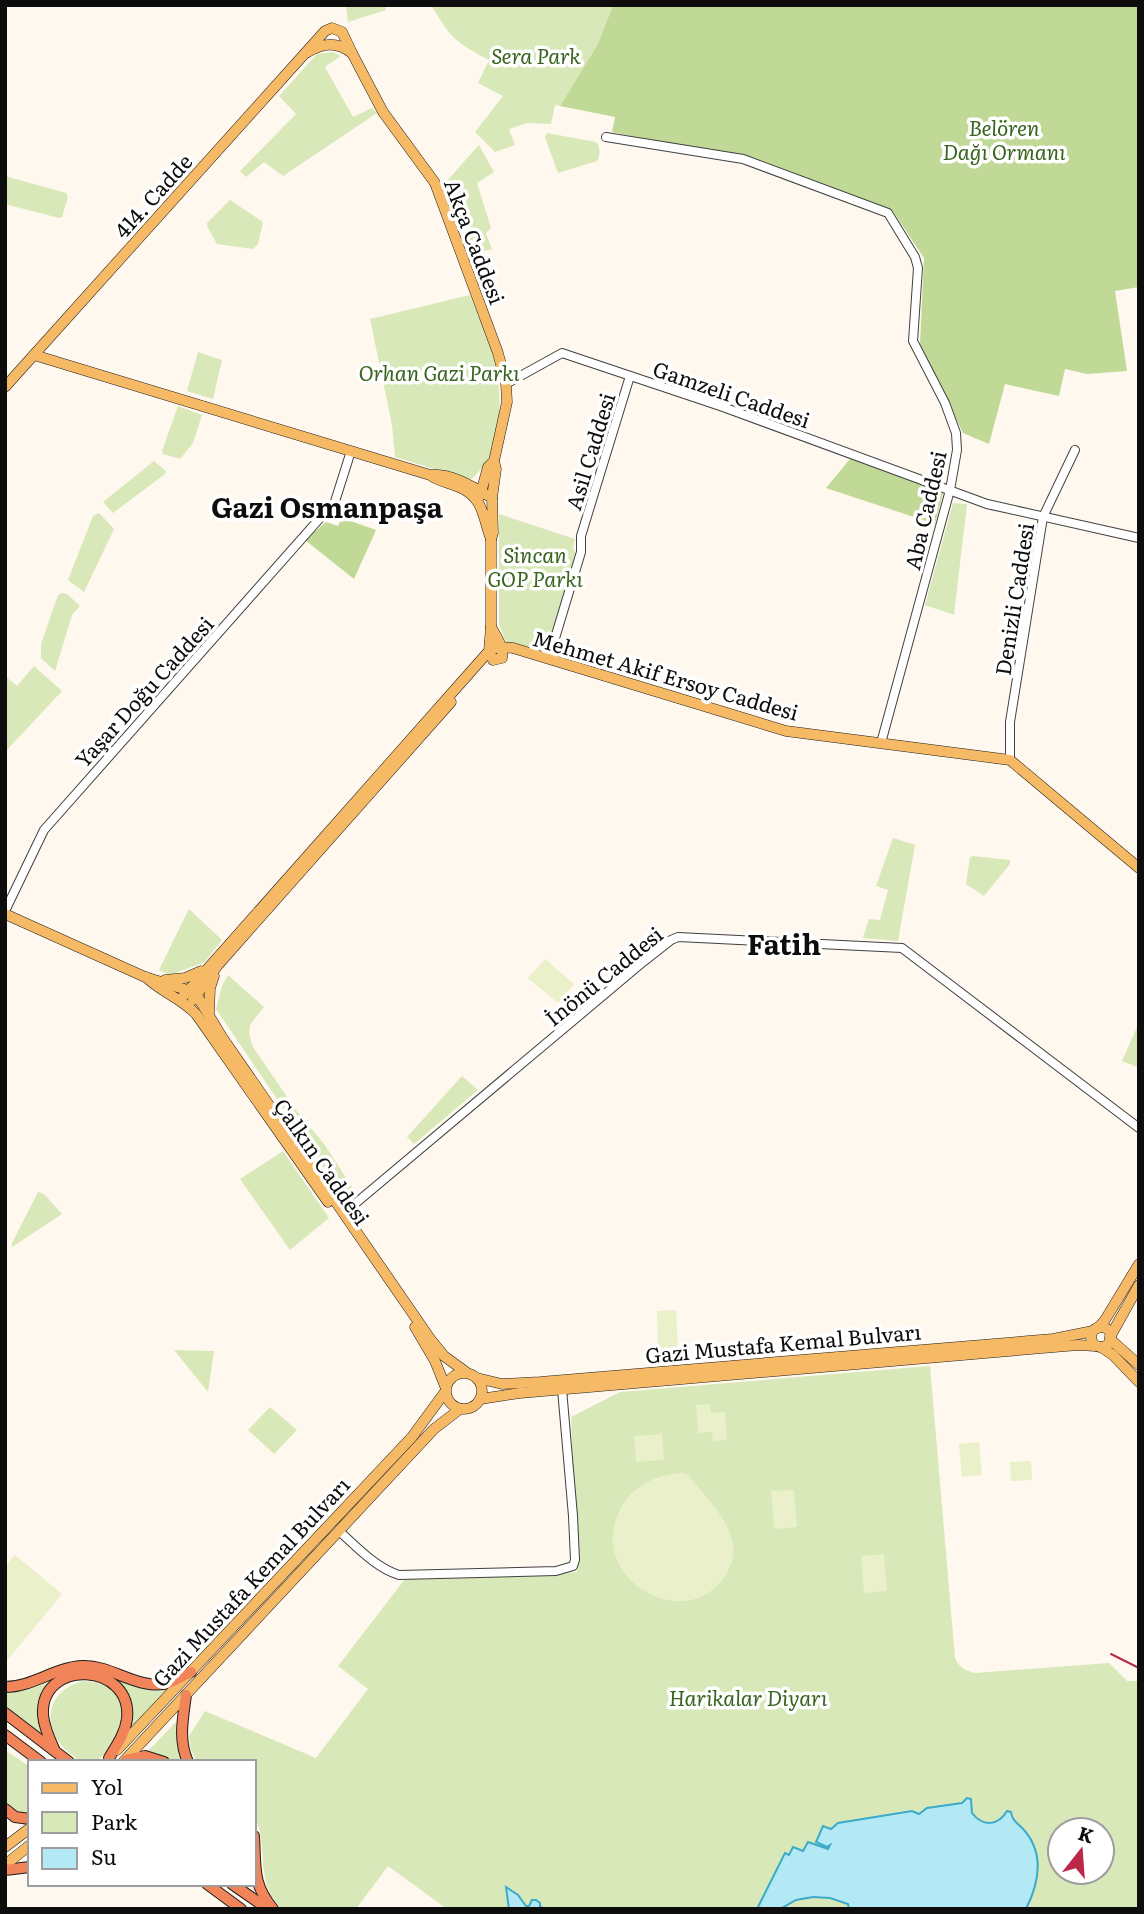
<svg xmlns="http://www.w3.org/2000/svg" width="1144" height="1914" viewBox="0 0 1144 1914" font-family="Literata,serif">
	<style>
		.green { fill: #d9e8b8; fill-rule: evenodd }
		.forest { fill: #c0d997 }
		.pitch { fill: #e9f0ca }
		.water { fill: #b3e8f5; stroke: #3baacb; stroke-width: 2 }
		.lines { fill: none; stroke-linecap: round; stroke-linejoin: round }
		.minor-casing { stroke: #404040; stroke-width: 10 }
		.major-casing { stroke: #1e1e1e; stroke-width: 11 }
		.highway-casing { stroke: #1e1e1e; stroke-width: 12 }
		.minor { stroke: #fff; stroke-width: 8 }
		.major { stroke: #f6ba66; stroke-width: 10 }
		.highway { stroke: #f28459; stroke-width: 10 }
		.rail { stroke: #bb2848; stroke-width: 2 }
		.labels { text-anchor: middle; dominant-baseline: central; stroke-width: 7; stroke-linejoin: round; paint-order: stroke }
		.park-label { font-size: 21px; font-style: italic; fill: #39641f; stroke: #fff }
		.street-label { font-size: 21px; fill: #0d0d0d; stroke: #fff }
		.district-label { font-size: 28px; font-weight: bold; fill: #0d0d0d; stroke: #fff }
	</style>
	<rect width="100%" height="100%" fill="#fff8ee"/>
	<g class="green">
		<path d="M346 5H386L385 6 386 10 348 22Z"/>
		<path d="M431 5H613L598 44 560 106 555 105 551 124 527 123 509 129 515 145 495 152 475 132 503 96 478 83 489 60C456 43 450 37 431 5Z"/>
		<path d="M333 52 341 56 325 67 353 117 372 108 377 113 283 176 264 162 246 177 240 171 296 114 279 96 317 54Z"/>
		<path d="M547 133 596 142C601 148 600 155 597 161L558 173 545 137Z"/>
		<path d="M479 145 494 172 477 183 491 228 486 233 492 249 473 254 446 182Z"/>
		<path d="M5 176 66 193 68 196 62 217 59 218 5 204Z"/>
		<path d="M230 200 263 222 258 244 253 249 217 244 207 226V223Z"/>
		<path d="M470 295C477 315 488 336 494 357 503 396 505 454 470 480L395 457 392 425 370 319Z"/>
		<path d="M198 352 222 360 213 399 187 391Z"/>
		<path d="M178 406 202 415 193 443 180 459 163 454 162 451Z"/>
		<path d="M154 461 166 471 165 474 113 513 103 502Z"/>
		<path d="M953 503 967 504 954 615 925 605Z"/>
		<path d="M99 513 114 529 84 592 68 580 93 516Z"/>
		<path d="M499 514 575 539 573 548 577 556 545 655 506 642 499 625Z"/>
		<path d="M62 593 67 594 80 606 72 615 55 671 41 658V644L58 595Z"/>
		<path d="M34 666 62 691 5 752V676L17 686Z"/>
		<path d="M893 838 915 845 898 941 863 938 869 919 880 920 888 890 876 886Z"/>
		<path d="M973 856 1010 860V864L984 896 966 884 970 857Z"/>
		<path d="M189 909 222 940 205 962 170 975 159 970Z"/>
		<path d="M228 975 264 1007 250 1025 249 1034 253 1047 296 1110 324 1144 358 1196 349 1205 216 1009 222 986Z"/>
		<path d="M1137 1027 1139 1066 1137 1067 1122 1061Z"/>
		<path d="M462 1076 478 1090 414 1144 407 1137Z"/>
		<path d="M283 1151 329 1218 290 1250 240 1179Z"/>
		<path d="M38 1192 44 1194 62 1214 12 1247V1243Z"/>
		<path d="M174 1350 214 1351 208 1392Z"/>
		<path d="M930 1366 955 1658C960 1668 964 1670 975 1673L1109 1663 1127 1681H1139V1909H447L388 1866 356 1909H282C261 1890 264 1863 261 1837 260 1828 255 1820 254 1811 252 1795 254 1778 254 1762H197L191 1750 189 1736 205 1711 316 1758 368 1689 338 1666 405 1579 577 1572 571 1417 620 1392ZM1060 1830H1102V1872H1060Z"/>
		<path d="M270 1407 297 1430 274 1454 248 1430Z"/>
		<path d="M73 1672 43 1702 47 1739 5 1708V1692L28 1690Z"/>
		<path d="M101 1674 173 1687 131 1732C138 1701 128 1688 101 1674Z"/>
		<path d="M84 1681C140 1685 126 1734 97 1762 92 1762 85 1763 80 1761 77 1760 75 1757 72 1755 40 1731 44 1690 84 1681Z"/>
		<path d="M181 1717 185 1762C172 1762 159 1756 145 1754Z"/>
		<path d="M5 1750 30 1767V1815C19 1815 11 1811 5 1802Z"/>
	</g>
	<g class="forest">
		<path d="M613 5H1139V287L1115 291 1127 371 1087 374 1065 369 1059 396 1005 384 989 444 963 433 920 344 924 258 892 210 762 162 612 132 615 117 560 106 598 44Z"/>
		<path d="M850 459 943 493 935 524 826 488Z"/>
		<path d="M342 518 376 530 354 579 305 540 326 522 338 526Z"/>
	</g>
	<g class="pitch">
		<path d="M545 959 574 984 558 1003 528 978Z"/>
		<path d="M676 1310 678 1348H658L657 1311Z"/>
		<path d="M710 1404 711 1413 725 1412 727 1440 713 1441 712 1432 698 1433 696 1405Z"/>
		<path d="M662 1434 664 1460 636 1462 634 1436Z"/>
		<path d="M979 1442 982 1475 962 1477 959 1444Z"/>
		<path d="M1031 1461 1032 1480 1011 1481 1010 1462Z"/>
		<path d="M682 1473 687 1474C702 1493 726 1515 732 1540 735 1550 733 1562 728 1571 692 1638 588 1582 618 1514 630 1486 654 1475 682 1473Z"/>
		<path d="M794 1490 797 1527 774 1529 771 1491Z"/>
		<path d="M884 1554 887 1591 864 1593 861 1556Z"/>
		<path d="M15 1555 62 1594 5 1663V1566Z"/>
	</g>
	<g class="water">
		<path d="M967 1798 971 1799 972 1813C983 1827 998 1826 1007 1811L1011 1812C1012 1821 1018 1823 1024 1830 1045 1854 1039 1883 1026 1909H849L848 1904 830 1898 813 1897 796 1900 780 1909H757L785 1853 789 1855 793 1847 803 1851 808 1842 828 1849 830 1845 827 1847 816 1842 823 1826 831 1829 838 1823 912 1811 919 1814 927 1808 962 1803Z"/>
		<path d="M506 1887 518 1895 526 1906H529L532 1900H536L540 1903V1907L547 1909H509Z"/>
	</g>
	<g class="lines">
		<g class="minor-casing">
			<g id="minor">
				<path d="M606 137 743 159 888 213 915 257 918 268 913 341 945 403 956 433 957 450 950 490 881 743"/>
				<path d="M506 384 562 353 723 407 987 504 1139 538"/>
				<path d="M332 511 351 451"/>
				<path d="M549 658 581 552V536L630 376"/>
				<path d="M1010 760V722L1043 517 1075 450"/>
				<path d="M5 911 44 830 328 509"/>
				<path d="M344 1213 643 962 671 940 678 937 902 948 1139 1128"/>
				<path d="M339 1531C357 1547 376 1568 399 1575L556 1571 573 1566 575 1560 573 1516 562 1389"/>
			</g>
		</g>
		<g class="major-casing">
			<g id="major">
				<path d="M352 53 383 112 435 183 498 353 506 384 507 402 494 461"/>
				<path d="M34 355 430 475C439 482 451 483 461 488 484 498 483 519 491 539L493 533 492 498C475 488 450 472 430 475"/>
				<path d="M5 387 325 31 332 28 342 32 352 53C336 41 323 43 306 53"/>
				<path d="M480 496 488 467 494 461 496 469 492 498"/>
				<path d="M491 539V627"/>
				<path d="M5 914 145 977 187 990 199 999 222 1037 431 1340 444 1356 466 1372"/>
				<path d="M146 977C161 992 181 998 196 1014L328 1202"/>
				<path d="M165 980 185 978 201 971"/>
				<path d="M180 1000 489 651 491 627C496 636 504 647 502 658L493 660 489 651C496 646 505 647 513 648L786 731 1010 760 1139 868"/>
				<path d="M193 1000 217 966 451 702"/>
				<path d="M209 1013 210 988 214 976"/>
				<path d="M415 1327 435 1361 445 1386"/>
				<circle cx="1101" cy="1337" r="10"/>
				<path d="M1098 1328 1105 1320 1139 1264"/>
				<path d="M1110 1337 1139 1285"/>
				<path d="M1110 1339 1139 1365"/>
				<path d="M1101 1347 1113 1355 1139 1382"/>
				<circle cx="464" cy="1391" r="18"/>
				<path d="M477 1378 502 1384 540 1382 1053 1339 1093 1331"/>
				<path d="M480 1399 520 1393 1078 1345 1095 1346"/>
				<path d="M117 1750 412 1437 445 1392"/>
				<path d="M124 1761 434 1429 460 1409"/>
				<path d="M5 1847 30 1828"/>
				<path d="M5 1865 30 1845"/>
			</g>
		</g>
		<g class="highway-casing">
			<g id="highway">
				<path d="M5 1687C33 1687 55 1667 83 1666 113 1665 141 1693 171 1682 178 1679 184 1675 191 1672"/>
				<path d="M186 1695C183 1718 178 1740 188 1762"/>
				<path d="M5 1713 69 1762"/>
				<path d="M5 1735 41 1762"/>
				<path d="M55 1751C50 1740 44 1728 43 1715 40 1658 133 1662 127 1719 125 1734 116 1746 109 1758"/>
				<path d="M126 1760 145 1756 164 1762"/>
				<path d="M5 1809 15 1817 30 1819"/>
				<path d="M254 1836C256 1868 252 1883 273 1909"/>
				<path d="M5 1870 30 1867"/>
				<path d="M207 1884 241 1909"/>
				<path d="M232 1884 268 1909"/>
			</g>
		</g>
		<use href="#minor" class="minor"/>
		<use href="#major" class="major"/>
		<use href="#highway" class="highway"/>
		<path class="rail" d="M1111 1654 1139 1668"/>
	</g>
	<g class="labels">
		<g class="park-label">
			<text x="536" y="54">Sera Park</text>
			<text x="1004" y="126">Belören<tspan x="1004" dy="24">Dağı Ormanı</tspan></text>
			<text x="439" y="371">Orhan Gazi Parkı</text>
			<text x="535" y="553">Sincan<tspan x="535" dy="24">GOP Parkı</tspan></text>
			<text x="748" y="1696">Harikalar Diyarı</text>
		</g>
		<g class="street-label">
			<text transform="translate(152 195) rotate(-48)">414. Cadde</text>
			<text transform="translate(476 241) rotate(69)">Akça Caddesi</text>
			<text transform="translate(732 393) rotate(19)">Gamzeli Caddesi</text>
			<text transform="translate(589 451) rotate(-73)">Asil Caddesi</text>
			<text transform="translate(924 510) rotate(-77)">Aba Caddesi</text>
			<text transform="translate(1013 599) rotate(-81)">Denizli Caddesi</text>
			<text transform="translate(666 674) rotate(16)">Mehmet Akif Ersoy Caddesi</text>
			<text transform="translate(143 691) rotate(-48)">Yaşar Doğu Caddesi</text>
			<text transform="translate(603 975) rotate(-39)">İnönü Caddesi</text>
			<text transform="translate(323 1161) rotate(55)">Çalkın Caddesi</text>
			<text transform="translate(783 1342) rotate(-5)">Gazi Mustafa Kemal Bulvarı</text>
			<text transform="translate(250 1581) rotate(-47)">Gazi Mustafa Kemal Bulvarı</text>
		</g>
		<g class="district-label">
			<text x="327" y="506">Gazi Osmanpaşa</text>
			<text x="784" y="943">Fatih</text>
		</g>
	</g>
	<rect width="1144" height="1914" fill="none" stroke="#0d0d0d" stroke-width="14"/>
	<rect x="28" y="1760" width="228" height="126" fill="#ffffff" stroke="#9e9e9e" stroke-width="2"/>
	<rect x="42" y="1783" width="35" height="10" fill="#f6ba66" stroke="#9e9e9e" stroke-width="2"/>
	<text x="91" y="1795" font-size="21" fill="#0d0d0d">Yol</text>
	<rect x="42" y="1812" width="35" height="21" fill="#d9e8b8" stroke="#9e9e9e" stroke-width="2"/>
	<text x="91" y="1830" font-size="21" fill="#0d0d0d">Park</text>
	<rect x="42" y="1848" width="35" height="21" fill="#b3e8f5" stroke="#9e9e9e" stroke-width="2"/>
	<text x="91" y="1865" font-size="21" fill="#0d0d0d">Su</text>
	<g transform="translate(1081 1851) rotate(17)"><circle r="33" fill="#ffffff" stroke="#9e9e9e" stroke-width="2"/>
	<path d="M0-5L12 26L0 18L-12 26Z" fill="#bb2848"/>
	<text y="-10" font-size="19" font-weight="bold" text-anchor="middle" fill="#0d0d0d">K</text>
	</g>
</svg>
